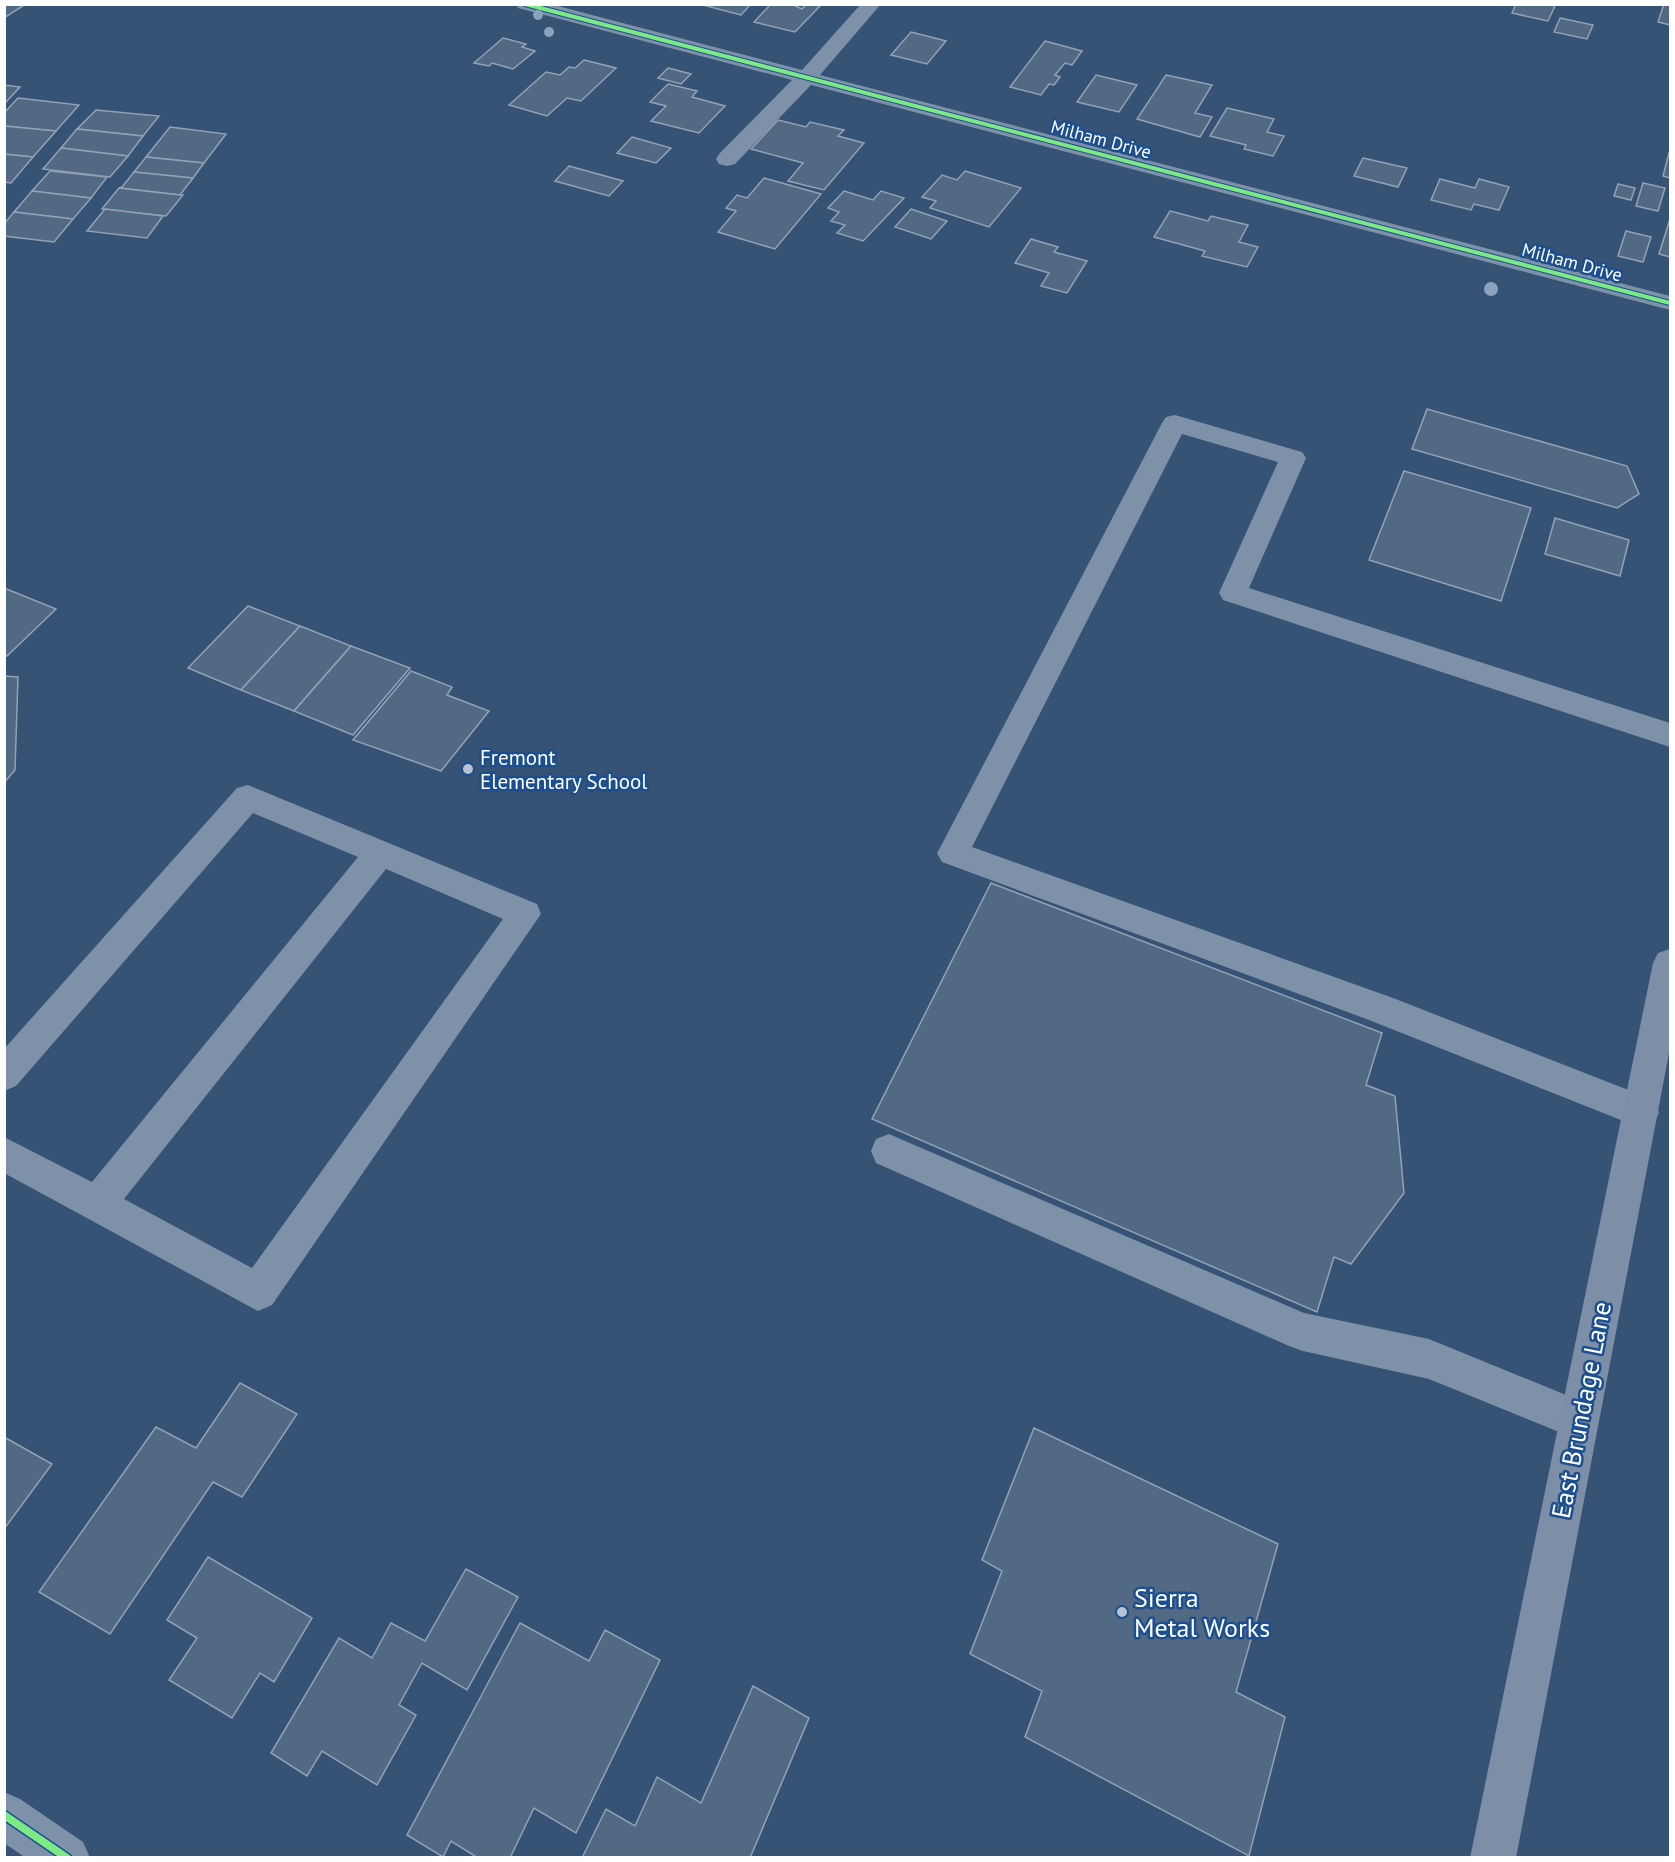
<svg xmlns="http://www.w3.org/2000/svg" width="1675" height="1862" viewBox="0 0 1675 1862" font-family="'PT Sans',sans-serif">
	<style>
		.building { fill: #526984; stroke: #92a2b6; stroke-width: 1.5 }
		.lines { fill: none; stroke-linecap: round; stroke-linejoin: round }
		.minor { fill: #7d92a8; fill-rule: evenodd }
		.major { fill: #7d8ea7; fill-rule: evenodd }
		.cycleway-far1-casing { stroke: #1b4f8f; stroke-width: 6 }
		.cycleway-casing { stroke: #1b4f8f; stroke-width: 11 }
		.cycleway-far1 { stroke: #7ce984; stroke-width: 4 }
		.cycleway { stroke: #7ce984; stroke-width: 8 }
		.tree { fill: #8aa2be }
		.poi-dot { fill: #b9c2ce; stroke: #1b4f8f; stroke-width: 2 }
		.labels { text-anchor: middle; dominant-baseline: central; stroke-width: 5; stroke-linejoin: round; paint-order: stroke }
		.far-street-label { font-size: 18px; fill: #fff; stroke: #1b4f8f }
		.poi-label { font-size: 21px; fill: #fff; stroke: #1b4f8f; text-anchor: start }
		.near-street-label { font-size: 26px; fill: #fff; stroke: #1b4f8f }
		.near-poi-label { font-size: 26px; fill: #fff; stroke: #1b4f8f; text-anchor: start }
	</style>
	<rect width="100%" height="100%" fill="#365274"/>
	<g class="building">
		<path d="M4 4H26L4 18Z"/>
		<path d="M699 4H751L741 15Z"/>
		<path d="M771 4H791L802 9 806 4 820 6 795 32 754 22Z"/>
		<path d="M1516 4H1548L1555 6 1548 21 1512 13Z"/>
		<path d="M1664 4H1670V25L1658 22Z"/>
		<path d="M1560 18 1593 25 1587 39 1554 32Z"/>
		<path d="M911 32 946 41 927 64 891 55Z"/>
		<path d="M503 38 526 44 522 47 535 51 513 69 492 63 489 66 474 63Z"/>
		<path d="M1045 41 1082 51 1072 65 1065 63 1055 75 1060 77 1054 85 1049 84 1041 95 1010 87Z"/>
		<path d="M584 60 616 68 581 101 567 98 547 116 509 105 546 72 560 75 569 67 575 68Z"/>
		<path d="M668 68 691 74 681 84 658 78Z"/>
		<path d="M1096 75 1137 85 1119 112 1077 102Z"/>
		<path d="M1166 75 1212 85 1195 113 1212 117 1200 137 1137 119Z"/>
		<path d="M668 84 697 91 692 97 725 106 699 133 651 121 666 106 650 102Z"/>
		<path d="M4 85 20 87 4 104Z"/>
		<path d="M18 98 79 105 56 131 4 126V113Z"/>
		<path d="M1227 108 1274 119 1267 132 1284 136 1273 156 1244 149 1246 145 1210 136Z"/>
		<path d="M96 110 159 116 143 136 77 129Z"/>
		<path d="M778 120 806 127 810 122 844 130 838 136 864 143 824 190 788 181 803 163 751 149Z"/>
		<path d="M4 126 56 131 33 157 4 154Z"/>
		<path d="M170 127 226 134 204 163 146 157Z"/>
		<path d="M77 129 143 136 128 156 61 148Z"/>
		<path d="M632 137 671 148 656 163 617 153Z"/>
		<path d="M61 148 128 156 110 177 43 169Z"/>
		<path d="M1669 153 1670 154V178L1663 176Z"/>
		<path d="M4 154 33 157 11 183 4 182Z"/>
		<path d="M146 157 204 163 193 178 134 172Z"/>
		<path d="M1363 158 1407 168 1398 187 1354 176Z"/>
		<path d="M569 166 623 181 609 196 555 181Z"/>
		<path d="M50 171 107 177 91 198 32 191Z"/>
		<path d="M965 171 1021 188 989 227 930 208 936 201 922 197 942 175 957 180Z"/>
		<path d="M134 172 193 178 180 195 119 188 122 187Z"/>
		<path d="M764 178 821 194 775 249 718 232 736 211 726 208 737 195 747 198Z"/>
		<path d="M1440 179 1475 188 1479 179 1509 187 1499 210 1474 204 1471 210 1431 200Z"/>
		<path d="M1643 183 1665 188 1658 211 1636 206Z"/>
		<path d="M1618 184 1635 188 1631 200 1614 196Z"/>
		<path d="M119 188 180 195H183L166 216 102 209Z"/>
		<path d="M32 191 91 198 73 219 14 212Z"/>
		<path d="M844 191 873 200 881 191 904 198 863 241 837 233 845 225 831 221 839 212 828 208Z"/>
		<path d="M105 209 163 216 147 238 87 231Z"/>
		<path d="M911 209 947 221 931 239 895 227Z"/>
		<path d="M1170 211 1208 221 1211 216 1248 225 1239 242 1258 247 1247 267 1202 256 1205 251 1154 237Z"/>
		<path d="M14 212 73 219 54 242 4 236V224Z"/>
		<path d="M1670 219V257L1659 254Z"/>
		<path d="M1626 231 1651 237 1643 262 1618 256Z"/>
		<path d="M1031 239 1058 247 1054 252 1087 261 1067 293 1041 286 1049 273 1015 263Z"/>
		<path d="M1427 409 1627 466 1639 494 1617 508 1412 449Z"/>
		<path d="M1404 471 1531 508 1501 601 1369 560Z"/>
		<path d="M1555 518 1629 540 1620 576 1545 554Z"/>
		<path d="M4 588 56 609 7 656 4 654Z"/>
		<path d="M248 606 300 626 241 690 188 668Z"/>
		<path d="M300 626 351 646 294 711 241 690Z"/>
		<path d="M351 646 410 668 353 735 294 711Z"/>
		<path d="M411 671 452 687 447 695 489 711 441 771 353 740Z"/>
		<path d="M4 676 18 677 15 770 4 783Z"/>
		<path d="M991 883 1382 1033 1366 1085 1395 1096 1404 1193 1351 1264 1334 1257 1317 1312 872 1119Z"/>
		<path d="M240 1383 297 1414 242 1497 213 1482 110 1634 39 1592 156 1427 196 1448Z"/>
		<path d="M1034 1428 1278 1544 1236 1692 1285 1717 1249 1856 1025 1737 1042 1691 970 1654 1002 1571 982 1560Z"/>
		<path d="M4 1437 52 1464 4 1529Z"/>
		<path d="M208 1557 312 1618 274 1682 260 1673 232 1718 169 1680 197 1638 167 1620Z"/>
		<path d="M466 1569 518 1597 467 1690 422 1663 399 1705 416 1715 377 1785 322 1751 307 1776 271 1753 339 1638 372 1658 391 1623 425 1641Z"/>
		<path d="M520 1623 589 1661 605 1630 660 1660 576 1833 534 1808 510 1858H478L451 1841 443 1857 407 1835Z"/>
		<path d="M753 1686 809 1718 750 1858H582L606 1809 635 1826 657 1777 701 1803Z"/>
	</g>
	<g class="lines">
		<g class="minor">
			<path d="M516 4H550L802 70 861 4H881L820 75 1670 296V310L811 85 735 164 727 166 719 164 716 159 719 154 792 80 518 8Z"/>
			<path d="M1175 415 1302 452 1306 458 1249 588 1670 723V747L1223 600 1219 593 1278 462 1182 434 972 847 1393 998 1654 1100 1659 1112 1654 1124 1641 1128 1369 1020 942 862 937 853 942 844 1162 423 1166 417Z"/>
			<path d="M248 785 537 904 541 914 272 1305 258 1311 4 1173V1137L92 1182 358 857 253 813 16 1086 4 1091V1049L237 788ZM386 869 503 919 252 1268 124 1199Z"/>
			<path d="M889 1134 1304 1313 1429 1339 1593 1406 1599 1420 1593 1434 1579 1440 1429 1379 1303 1351 1289 1346 876 1163 871 1151 876 1139Z"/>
			<path d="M4 1792 20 1799 83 1842 90 1858H26L4 1843Z"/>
		</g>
		<path class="major" d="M1670 949V1048L1516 1858H1470L1653 963 1658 953Z"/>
		<g class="cycleway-far1-casing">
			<path id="cycleway-far1" d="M525 4 1670 303"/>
		</g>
		<g class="cycleway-casing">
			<path id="cycleway" d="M4 1815 67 1858"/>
		</g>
		<use href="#cycleway-far1" class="cycleway-far1"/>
		<use href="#cycleway" class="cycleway"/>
	</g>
	<g class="tree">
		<circle cx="538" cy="15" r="5"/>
		<circle cx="549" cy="32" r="5"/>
		<circle cx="1491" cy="289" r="7"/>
	</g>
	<g class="poi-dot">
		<circle cx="468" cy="769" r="6"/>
		<circle cx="1122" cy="1612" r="6"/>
	</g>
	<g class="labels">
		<g class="far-street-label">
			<text transform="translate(1101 139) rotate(15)">Milham Drive</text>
			<text transform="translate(1572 262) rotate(15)">Milham Drive</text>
		</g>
		<g class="poi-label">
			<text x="480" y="757">Fremont<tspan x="480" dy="24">Elementary School</tspan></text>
		</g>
		<g class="near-street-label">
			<text transform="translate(1581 1410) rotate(-79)">East Brundage Lane</text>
		</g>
		<g class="near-poi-label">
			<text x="1134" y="1597">Sierra<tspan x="1134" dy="30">Metal Works</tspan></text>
		</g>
	</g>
	<rect width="1675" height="1862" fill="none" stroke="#ffffff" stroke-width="12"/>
</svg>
